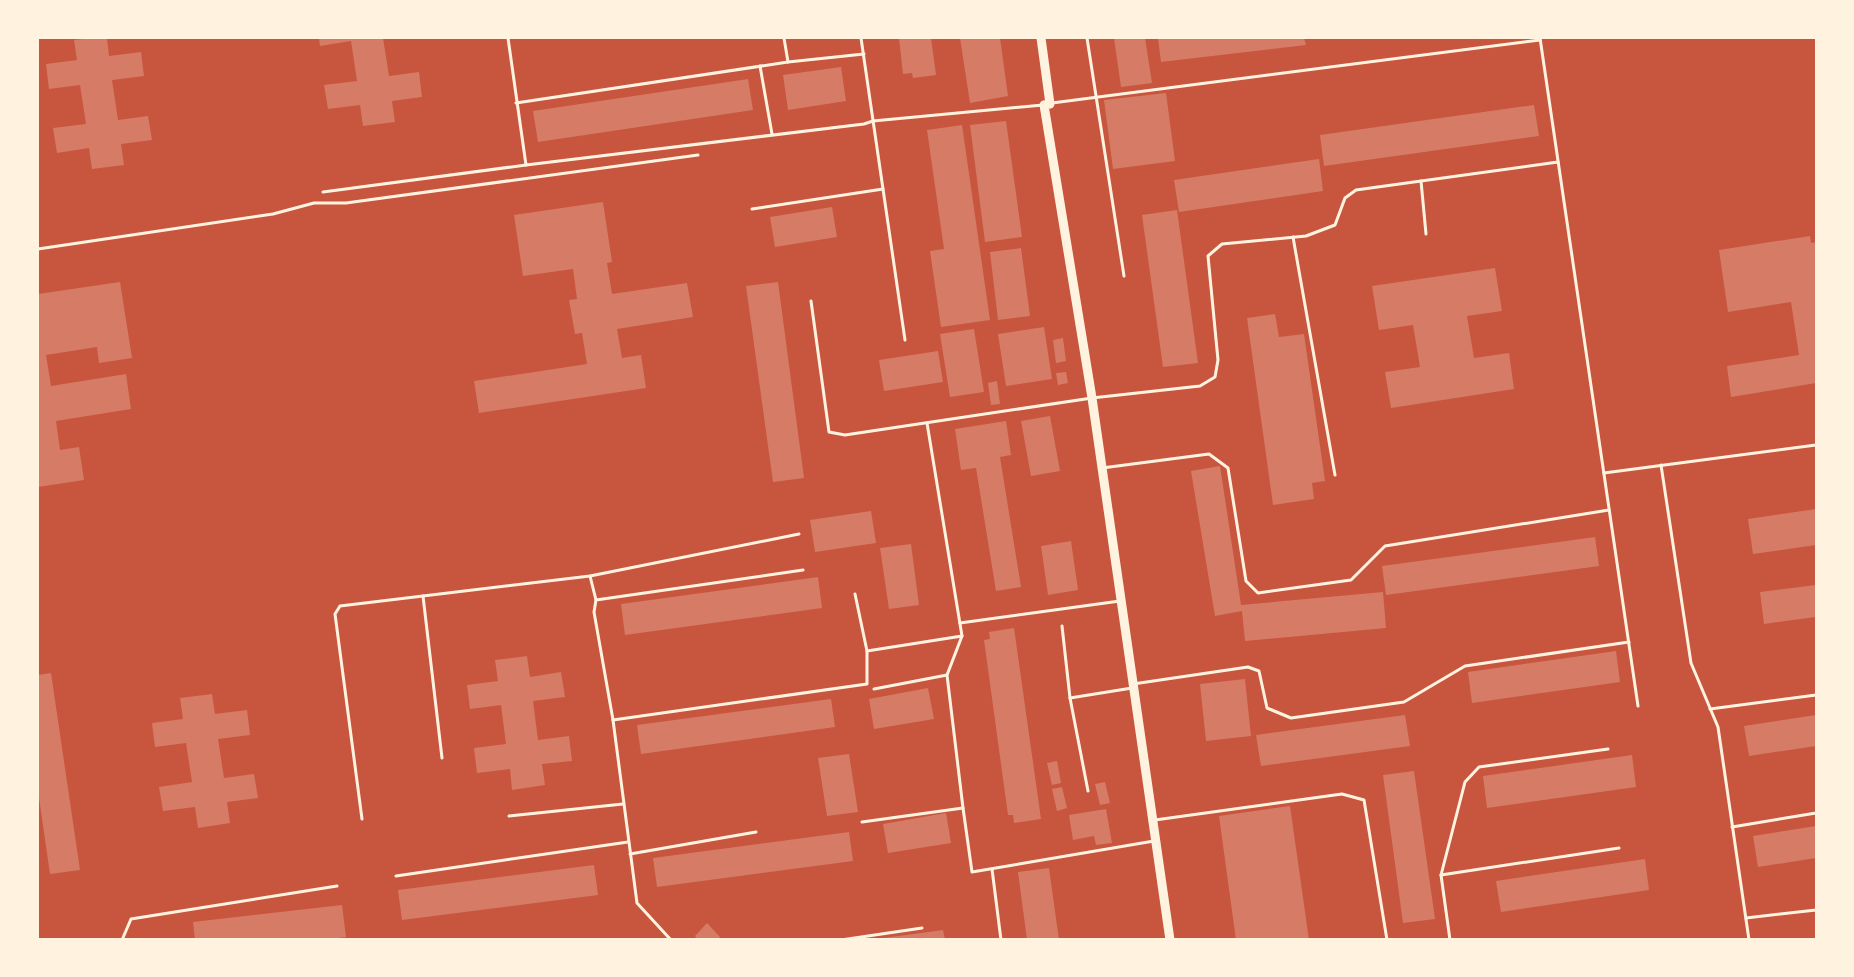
<svg xmlns="http://www.w3.org/2000/svg" width="1854" height="977" viewBox="0 0 1854 977" font-family="'Source Sans 3',sans-serif">
	<style>
		.building { fill: #d67c66 }
		.lines { fill: none; stroke-linecap: round; stroke-linejoin: round }
		.path { stroke: #fff3e0; stroke-width: 3 }
		.service { stroke: #fff3e0; stroke-width: 3 }
		.tertiary { stroke: #fff3e0; stroke-width: 9 }
	</style>
	<rect width="100%" height="100%" fill="#c8553d"/>
	<g class="building">
		<path d="M92 38H107L109 56 141 52 144 76 112 80 118 120 148 116 152 140 121 144 124 165 92 169 89 148 57 153 53 128 86 124 80 85 49 89 46 64 77 60 74 40Z"/>
		<path d="M319 38H383L389 76 419 72 422 97 392 101 395 122 363 126 360 105 328 109 324 85 357 81 351 41 320 46Z"/>
		<path d="M899 38H931L936 75 913 78 912 73 903 74Z"/>
		<path d="M960 38H1000L1008 96 970 103Z"/>
		<path d="M1114 38H1145L1152 83 1121 87Z"/>
		<path d="M1158 38H1304L1306 45 1161 62Z"/>
		<path d="M841 67 846 101 788 110 783 75Z"/>
		<path d="M748 79 753 110 538 142 533 111Z"/>
		<path d="M1166 93 1175 161 1113 169 1104 100Z"/>
		<path d="M1534 105 1539 136 1324 166 1320 135Z"/>
		<path d="M1006 121 1022 237 985 242 970 125Z"/>
		<path d="M962 125 990 320 941 327 930 251 944 249 927 130Z"/>
		<path d="M1319 159 1323 191 1179 212 1174 180Z"/>
		<path d="M603 202 612 262 607 263 612 294 687 283 693 317 617 329 622 358 641 355 646 388 479 413 474 381 587 364 582 333 575 334 569 300 577 299 573 269 523 276 514 215Z"/>
		<path d="M832 207 837 237 775 247 770 217Z"/>
		<path d="M1177 210 1198 363 1163 367 1142 215Z"/>
		<path d="M1810 236 1811 243 1816 242V383L1731 397 1727 366 1799 355 1791 302 1728 312 1719 250Z"/>
		<path d="M1021 248 1030 316 998 320 990 252Z"/>
		<path d="M1495 268 1502 311 1467 316 1474 358 1509 353 1514 389 1391 408 1385 372 1420 367 1413 325 1379 330 1372 286Z"/>
		<path d="M120 282 132 358 99 363 97 347 46 355 51 386 126 374 131 409 56 421 60 450 79 447 84 480 38 487V294Z"/>
		<path d="M778 282 804 478 773 482 746 286Z"/>
		<path d="M1275 314 1279 337 1304 334 1325 481 1312 483 1314 499 1273 505 1247 318Z"/>
		<path d="M1044 327 1052 379 1006 386 998 334Z"/>
		<path d="M974 329 984 392 950 397 940 334Z"/>
		<path d="M1063 338 1066 361 1056 363 1053 340Z"/>
		<path d="M938 351 943 382 884 391 879 360Z"/>
		<path d="M1066 372 1068 383 1058 385 1056 373Z"/>
		<path d="M997 381 1000 404 991 405 988 383Z"/>
		<path d="M1050 416 1060 471 1031 476 1021 421Z"/>
		<path d="M1006 421 1011 455 1000 457 1021 587 996 591 976 468 961 470 955 429Z"/>
		<path d="M1220 466 1241 605 1383 592 1386 628 1245 641 1242 611 1215 616 1191 471Z"/>
		<path d="M1816 509V545L1753 554 1748 519Z"/>
		<path d="M871 511 876 543 815 552 810 520Z"/>
		<path d="M1595 537 1599 566 1386 595 1382 566Z"/>
		<path d="M1071 541 1078 590 1048 595 1041 546Z"/>
		<path d="M911 544 919 605 889 609 880 548Z"/>
		<path d="M818 577 822 608 625 635 621 604Z"/>
		<path d="M1816 585V617L1764 624 1760 592Z"/>
		<path d="M1014 628 1041 819 1014 823 1013 815H1008L984 640 990 639 989 632Z"/>
		<path d="M1616 651 1620 682 1472 703 1468 672Z"/>
		<path d="M527 656 530 677 561 672 565 697 533 701 538 740 569 736 572 761 542 764 545 785 512 790 510 769 477 773 474 748 506 744 501 705 470 709 467 685 498 681 495 660Z"/>
		<path d="M51 673 80 870 50 874 38 791V675Z"/>
		<path d="M1245 679 1251 736 1206 741 1200 684Z"/>
		<path d="M928 688 934 719 874 729 869 699Z"/>
		<path d="M212 694 215 714 247 710 250 735 218 739 224 778 254 774 258 798 227 802 230 823 198 828 195 807 163 811 159 787 192 782 186 743 155 747 152 723 183 719 180 698Z"/>
		<path d="M831 699 835 727 641 754 637 725Z"/>
		<path d="M1405 715 1410 746 1261 766 1256 735Z"/>
		<path d="M1816 715V746L1749 756 1744 726Z"/>
		<path d="M849 754 858 812 827 816 818 758Z"/>
		<path d="M1632 755 1636 787 1487 808 1483 776Z"/>
		<path d="M1057 761 1061 783 1052 785 1047 763Z"/>
		<path d="M1414 771 1435 919 1403 923 1383 775Z"/>
		<path d="M1105 782 1110 803 1100 805 1095 784Z"/>
		<path d="M1062 787 1067 808 1057 811 1052 789Z"/>
		<path d="M1290 806 1309 940H1236L1219 816Z"/>
		<path d="M1106 809 1112 843 1096 845 1094 836 1073 840 1069 815Z"/>
		<path d="M946 813 951 843 888 853 883 824Z"/>
		<path d="M1816 826V858L1758 867 1753 836Z"/>
		<path d="M849 832 853 861 657 887 653 858Z"/>
		<path d="M1645 859 1649 890 1501 912 1496 881Z"/>
		<path d="M594 865 598 895 402 920 398 890Z"/>
		<path d="M1049 868 1059 940H1027L1018 872Z"/>
		<path d="M342 905 346 937 323 940H195L193 922Z"/>
		<path d="M707 923 720 937 717 940H698L695 936Z"/>
		<path d="M943 930 945 940H884V938Z"/>
	</g>
	<g class="lines">
		<path class="path" d="M38 249 273 214 314 203H346L698 155"/>
		<g class="service">
			<path d="M508 38 526 165 864 124 873 121 1043 105"/>
			<path d="M784 38 788 62"/>
			<path d="M861 38 905 340"/>
			<path d="M1087 38 1124 276"/>
			<path d="M1540 38 1638 706"/>
			<path d="M760 66 772 134"/>
			<path d="M516 103 788 62 864 54"/>
			<path d="M1052 103 1540 40"/>
			<path d="M1421 181 1426 234"/>
			<path d="M323 192 526 165"/>
			<path d="M752 209 883 189"/>
			<path d="M1293 237 1335 475"/>
			<path d="M811 301 829 432 845 435 1092 398 1200 386 1215 377 1218 360 1208 256 1222 244 1306 236 1335 225 1345 198 1356 190 1558 162"/>
			<path d="M927 423 962 636 947 675 963 808 972 872 1154 841"/>
			<path d="M1661 465 1691 663 1718 727 1749 940"/>
			<path d="M1102 468 1209 454 1228 468 1246 581 1258 593 1351 580 1385 546 1609 510"/>
			<path d="M1604 473 1816 445"/>
			<path d="M590 576 596 600"/>
			<path d="M423 596 442 758"/>
			<path d="M960 623 1120 601"/>
			<path d="M1062 626 1070 698 1132 688"/>
			<path d="M867 651 962 636"/>
			<path d="M1133 684 1248 667 1259 671 1267 708 1291 718 1404 702 1465 666 1629 642"/>
			<path d="M874 689 947 675"/>
			<path d="M1070 698 1088 791"/>
			<path d="M1710 709 1816 695"/>
			<path d="M613 720 867 684V651L855 594"/>
			<path d="M509 816 623 804"/>
			<path d="M362 819 335 614 340 606 590 576 799 534"/>
			<path d="M1155 820 1342 794 1364 800 1387 940"/>
			<path d="M862 822 963 808"/>
			<path d="M1732 827 1816 813"/>
			<path d="M630 854 756 832"/>
			<path d="M992 869 1001 940"/>
			<path d="M1441 875 1619 848"/>
			<path d="M396 876 628 842"/>
			<path d="M1746 918 1816 910"/>
			<path d="M122 940 131 919 337 886"/>
			<path d="M671 940 637 903 613 720 594 612 596 600 803 570"/>
			<path d="M841 940 922 928"/>
			<path d="M1450 940 1441 875 1465 782 1479 767 1608 749"/>
		</g>
		<path class="tertiary" d="M1041 38 1050 104 1044 105 1092 398 1170 940"/>
	</g>
	<rect width="1854" height="977" fill="none" stroke="#fff3e0" stroke-width="78"/>
</svg>
